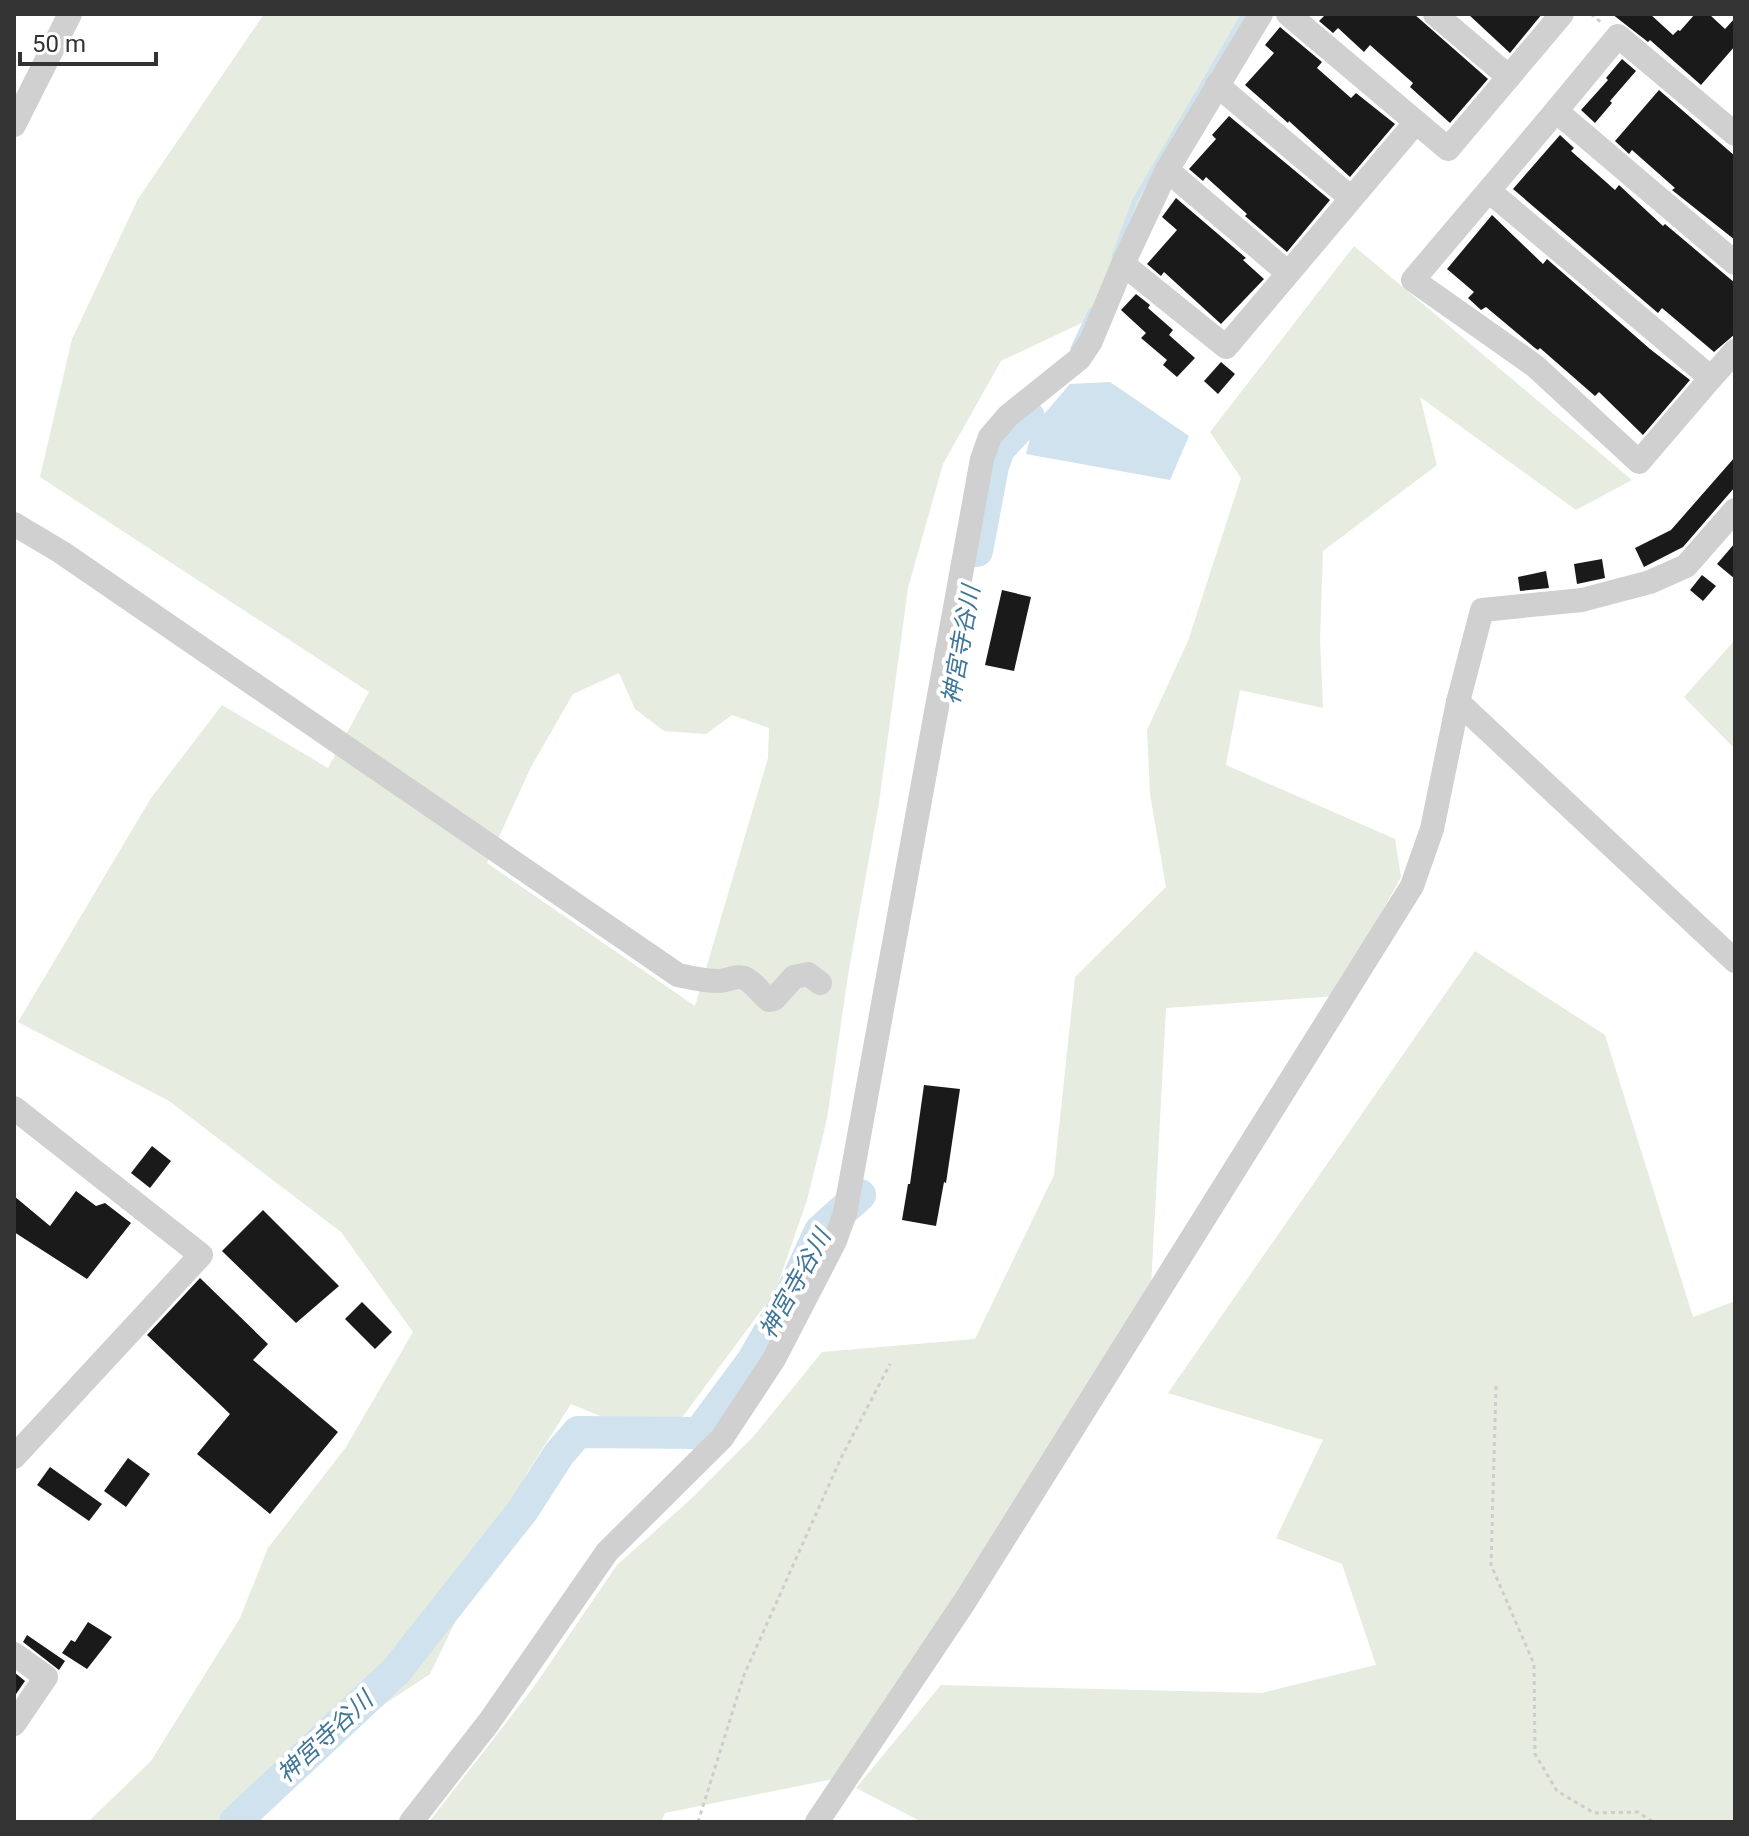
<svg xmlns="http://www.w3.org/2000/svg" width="1749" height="1836" viewBox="0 0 1749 1836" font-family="Roboto,'Noto Sans JP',sans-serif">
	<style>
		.green { fill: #e6ecdf; fill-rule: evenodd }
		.water { fill: #cfe2ee }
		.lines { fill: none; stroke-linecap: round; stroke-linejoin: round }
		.stream { stroke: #cfe2ee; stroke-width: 5 }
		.river { stroke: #cfe2ee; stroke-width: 32 }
		.building { fill: #1a1a1a }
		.path { stroke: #cdcdcd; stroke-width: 3; stroke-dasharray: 4 4; stroke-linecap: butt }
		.minor { stroke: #d0d0d0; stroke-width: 24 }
		.labels { text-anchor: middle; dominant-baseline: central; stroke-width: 8; stroke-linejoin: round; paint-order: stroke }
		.water-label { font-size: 24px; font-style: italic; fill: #3f7597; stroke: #fff }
	</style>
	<rect width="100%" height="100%" fill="#fff"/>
	<g class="green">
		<path d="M264 14H1250L1090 319 1001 361 943 464 908 588 879 803 849 969 827 1119 807 1200 775 1292 664 1442 571 1404 527 1473 430 1674 342 1732 258 1822H88L151 1761 240 1618 268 1548 346 1447 413 1332 341 1232 169 1101 18 1022 151 798 222 705 328 768 369 692 40 477 72 339 138 199ZM619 673 635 709 664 731 706 734 732 715 769 728 768 758 695 1006 487 863 531 767 573 694Z"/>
		<path d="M1354 246 1632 480 1576 510 1420 397 1437 465 1323 551 1320 639 1323 708 1240 690 1226 765 1395 839 1401 877 1336 996 1166 1008 1151 1286 1045 1484 910 1662 838 1778 665 1813 661 1822H429L533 1688 617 1565 691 1499 753 1437 822 1352 975 1339 1054 1175 1075 977 1166 887 1150 794 1147 730 1188 641 1241 478 1210 432Z"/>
		<path d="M1735 640V749L1684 697Z"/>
		<path d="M1475 951 1605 1035 1693 1317 1735 1301V1822H922L856 1788 941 1685 1261 1693 1376 1665 1342 1564 1276 1538 1323 1440 1168 1393Z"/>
	</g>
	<path class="water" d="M1110 382 1189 436 1170 480 1026 454 1033 427 1070 384Z"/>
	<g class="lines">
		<g class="stream">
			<path d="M1114 256 1135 200 1244 14"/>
			<path d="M1073 348 1091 310"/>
		</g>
		<g class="river">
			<path d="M977 551 993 466 999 449 1029 417"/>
			<path d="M235 1822 396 1671 523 1510 559 1454 578 1432 699 1433 753 1360 791 1294 820 1231 860 1195"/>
		</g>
	</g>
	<g class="building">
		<path d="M1322 14H1414L1488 79 1450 123 1410 87 1413 83 1370 45 1364 52 1338 28 1333 33 1319 21 1324 16Z"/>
		<path d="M1468 14H1542L1510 53Z"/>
		<path d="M1612 14H1650L1673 35 1678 30 1680 31 1695 14H1709L1725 29 1735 18V46L1701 85 1650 40 1648 42Z"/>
		<path d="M1280 27 1322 62 1317 68 1351 98 1356 93 1395 124 1350 177 1289 121 1288 123 1245 85 1274 53 1265 45Z"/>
		<path d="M1622 59 1636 71 1610 101 1612 103 1595 123 1581 110 1608 80 1606 78Z"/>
		<path d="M1659 90 1735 156V240L1672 190 1675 188 1632 150 1629 154 1615 141Z"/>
		<path d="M1229 116 1330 200 1287 252 1245 216 1247 214 1206 177 1203 181 1189 169 1216 139 1212 135Z"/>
		<path d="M1560 135 1574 148 1571 151 1615 190 1619 185 1663 226 1665 224 1735 283V334L1714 352 1662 308 1658 313 1513 189Z"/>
		<path d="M1176 198 1246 258 1243 260 1264 279 1221 324 1164 272 1161 276 1147 264 1177 230 1162 217Z"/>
		<path d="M1492 215 1543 264 1547 259 1650 349 1690 380 1643 435 1599 392 1595 396 1540 348 1538 350 1535 348 1486 307 1481 310 1468 298 1474 292 1447 269Z"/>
		<path d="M1136 294 1150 305 1148 308 1173 330 1169 335 1195 358 1177 377 1163 365 1167 360 1141 338 1146 333 1121 310Z"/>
		<path d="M1221 362 1235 374 1218 394 1204 381Z"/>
		<path d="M1735 457V487L1683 547 1644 567 1635 548 1671 530Z"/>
		<path d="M1735 543V579L1717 564Z"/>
		<path d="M1602 559 1605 578 1577 584 1574 564Z"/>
		<path d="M1546 571 1549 588 1520 591 1518 577Z"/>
		<path d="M1702 575 1716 586 1703 601 1690 590Z"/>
		<path d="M1002 590 1031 597 1014 671 985 665Z"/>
		<path d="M924 1085 960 1089 946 1183 944 1182 936 1226 902 1220 908 1184H910Z"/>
		<path d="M152 1146 171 1161 150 1188 131 1173Z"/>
		<path d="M76 1191 96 1206 105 1203 131 1223 87 1279 14 1232V1196L50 1226Z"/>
		<path d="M263 1210 339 1286 296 1323 222 1251Z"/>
		<path d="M200 1278 268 1344 253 1360 338 1432 270 1514 197 1454 230 1414 147 1335Z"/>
		<path d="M362 1302 392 1332 375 1349 345 1319Z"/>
		<path d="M128 1458 150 1474 126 1507 104 1491Z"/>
		<path d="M50 1467 102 1504 89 1521 37 1485Z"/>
		<path d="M88 1622 112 1637 87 1669 62 1653 71 1640 75 1642Z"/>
		<path d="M27 1635 65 1661 59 1670 23 1642Z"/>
		<path d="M14 1672 25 1681 14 1697Z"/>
	</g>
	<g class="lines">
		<g class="path">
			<path d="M1591 14 1603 24"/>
			<path d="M1496 1386 1491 1565 1534 1664 1535 1754 1557 1791 1594 1813 1638 1812 1653 1822"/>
			<path d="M698 1822 744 1675 841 1458 890 1364"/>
		</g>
		<g class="minor">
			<path d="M1288 14 1448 149 1562 14"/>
			<path d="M1435 14 1509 77"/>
			<path d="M1217 85 1351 198"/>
			<path d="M1556 111 1618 36 1735 134"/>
			<path d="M14 125 70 14"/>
			<path d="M1167 170 1288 273"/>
			<path d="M1489 191 1711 378 1735 351"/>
			<path d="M1123 264 1226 347 1416 122"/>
			<path d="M1711 378 1639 462 1535 366 1413 280 1556 111 1735 263"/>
			<path d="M14 524 61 552 678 975C692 978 704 981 718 981 726 981 737 975 744 978 753 981 761 994 769 1000L774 999 794 977 808 974 820 983"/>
			<path d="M1458 702 1735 961"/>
			<path d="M14 1108 201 1255 14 1457"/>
			<path d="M14 1654 46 1677 14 1724"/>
			<path d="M411 1822 489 1722 607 1552 722 1438 774 1359 835 1241 845 1213 982 459 990 437 1008 416 1079 359 1091 341 1123 264 1167 170 1261 14"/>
			<path d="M817 1822 965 1601 1412 886 1432 829 1458 702 1482 610 1582 600 1650 582 1686 566 1735 510"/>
		</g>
	</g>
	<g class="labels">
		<g class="water-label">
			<text transform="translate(961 645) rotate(-80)">神宮寺谷川</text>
			<text transform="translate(795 1284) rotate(-61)">神宮寺谷川</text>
			<text transform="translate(325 1737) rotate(-43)">神宮寺谷川</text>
		</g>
	</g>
	<rect width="1749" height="1836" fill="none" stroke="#333333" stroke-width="32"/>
	<path d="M20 52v12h136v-12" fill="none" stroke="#333333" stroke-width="4"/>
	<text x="32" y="52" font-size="24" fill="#333333" stroke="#ffffff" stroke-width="6" paint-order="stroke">50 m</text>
</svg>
